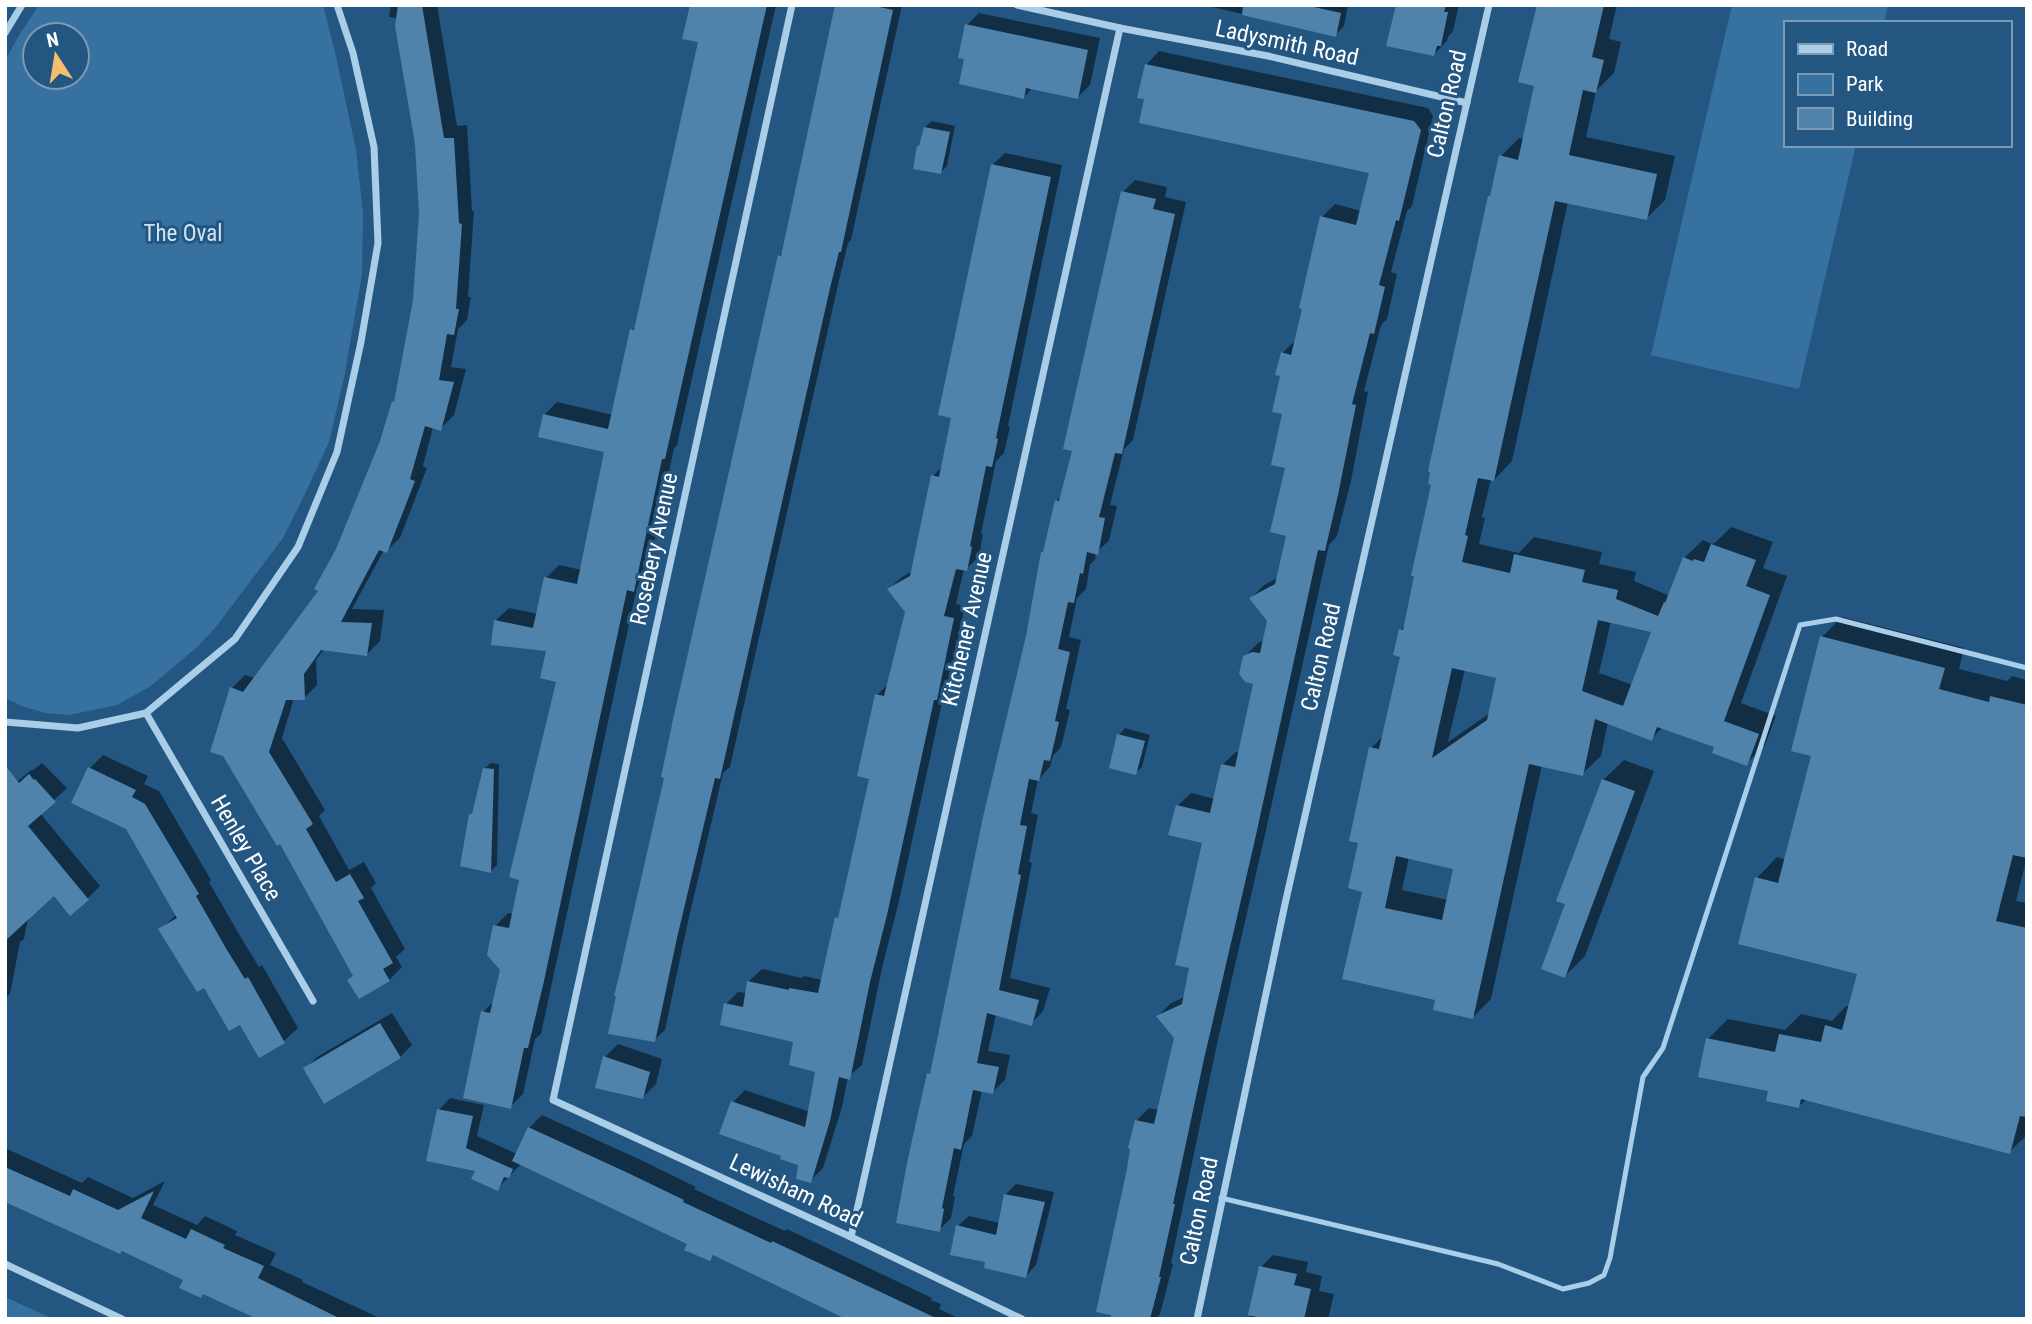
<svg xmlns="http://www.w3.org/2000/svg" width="2032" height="1324" viewBox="0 0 2032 1324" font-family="'Roboto Condensed',sans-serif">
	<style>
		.green { fill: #3771a0; fill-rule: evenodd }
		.shadow { fill: #0007; fill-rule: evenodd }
		.building { fill: #5083ac; fill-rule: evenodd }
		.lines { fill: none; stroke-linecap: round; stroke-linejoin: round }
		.service { stroke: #aacde8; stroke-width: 5 }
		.minor { stroke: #aacde8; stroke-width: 7 }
		.labels { text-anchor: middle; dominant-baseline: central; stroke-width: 6; stroke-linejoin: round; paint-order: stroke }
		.street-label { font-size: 23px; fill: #fff; stroke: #235782 }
		.park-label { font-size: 23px; fill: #cee4f6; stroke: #235782 }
	</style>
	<rect width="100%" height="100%" fill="#235782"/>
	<g class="green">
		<path d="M39 5H323L335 52 356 150 363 214 362 274 344 378 329 442 304 496 283 538 215 628 198 646 151 686 117 705 69 715 45 713 22 706 5 698V61L18 37ZM35 35H77V77H35Z"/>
		<path d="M1732 5H1888L1884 23H1785V145H1856L1799 389 1651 355Z"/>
		<path d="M5 1297 53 1319H5Z"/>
	</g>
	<g class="shadow">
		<path d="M391 5H437L457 126 467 125 472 211H474L468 297H471L467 320 458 329 451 367 466 369 454 415 440 429 433 427 423 466 427 468 400 538 386 551 384 550 352 609 384 610 380 641 367 654 324 649 316 660 317 685 304 698H294L282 738 325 810 319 816 349 870 364 862 376 883 371 888 405 949 396 957 402 967 389 980 354 975 232 688 245 675 255 678 321 590 382 442 393 402 396 399 415 300 421 213 417 144 398 18 389 17Z"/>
		<path d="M691 5H776L677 445 674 448 647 577 637 587 541 1034 535 1039 523 1094 510 1107 483 1012 495 1000 502 969 495 926 508 913 514 914 558 681 548 650 496 620 509 608 538 614 546 578 559 565 582 570 606 451 544 415 557 402 613 415 632 330 637 325 701 41Z"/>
		<path d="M837 5H902L851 240 848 243 840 276 730 767 723 773 687 926 665 1030 654 1040 779 256 784 251Z"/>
		<path d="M1203 5H1348L1344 26 1335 35Z"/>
		<path d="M1397 5H1459L1453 31 1448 37 1447 41 1433 55Z"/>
		<path d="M1537 5H1617L1609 39 1621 42 1614 73 1596 91 1586 137 1675 156 1665 200 1647 218 1568 202 1512 461 1494 480 1491 479 1482 517 1485 518 1479 544 1519 553 1534 537 1602 552 1599 564 1636 572 1634 581 1670 596 1684 558 1703 540 1712 544 1716 542 1731 527 1773 542 1763 568 1787 576 1741 703 1776 716 1765 745 1747 763 1717 746 1663 727 1651 739 1608 722 1601 756 1582 774 1542 765 1491 999 1473 1017 1437 999 1364 890 1360 842 1371 748 1384 735 1402 655 1401 630 1405 625 1501 156 1519 138 1524 139 1536 85ZM1611 621 1654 631 1633 685 1599 673ZM1465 669 1498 677 1490 713 1448 742ZM1409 857 1455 868 1448 900 1402 890Z"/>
		<path d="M979 13 1100 38 1090 85 1078 97 1033 87 1024 97 966 58 967 25Z"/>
		<path d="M1159 51 1428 108 1433 116 1412 206 1407 211 1391 272 1397 274 1387 319 1381 325 1364 391 1368 392 1351 481 1337 536 1329 545 1266 830 1217 1044 1171 1263 1173 1264 1160 1314 1156 1319H1112L1128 1169 1136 1121 1149 1108 1159 1110 1176 1038 1158 1016 1171 1003 1185 997 1191 966 1204 842 1177 806 1191 793 1215 799 1222 765 1236 752 1240 753 1255 682 1244 657 1258 643 1265 640 1269 621 1251 598 1264 585 1279 577 1288 535 1287 467 1282 375V353L1296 340 1322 217 1335 204 1361 211 1371 171 1146 98V65Z"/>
		<path d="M932 121 955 126 947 166 941 172 922 143 925 127Z"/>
		<path d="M1005 153 1062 165 1008 426 1010 427 1004 453 996 461 981 534H983L979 557 966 569H964L956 604 965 606 948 686 945 689 899 901 882 968 862 1065 848 1077 842 1107 823 1168 810 1181 800 1164 783 1155 733 1102 745 1090 810 1112 817 1071 795 1041 726 1004 738 992 747 993 749 981 762 969 802 978 804 976 822 980 837 918 841 914 871 777 877 695 890 682 907 612 889 589 902 577 913 571 933 476 943 466 953 416 992 165Z"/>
		<path d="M1135 180 1167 187 1165 197 1186 202 1133 440 1124 449 1110 505 1117 506 1109 541 1096 552 1095 560 1090 564 1086 589 1077 598 1069 637 1081 640 1066 709 1070 710 1061 747 1053 756 1050 767 1038 780 1031 813 1038 815 1029 862 1032 863 1010 978 1050 988 1043 1011 1031 1024 996 1014 988 1051 1010 1055 1005 1080 992 1092 982 1090 972 1136 964 1144 953 1196 955 1197 951 1218 939 1230 929 1074 932 1070 1056 501 1062 495 1074 449 1123 192Z"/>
		<path d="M1842 617 1964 648 1959 669 2007 681 2012 676 2027 680V857L2016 901 2027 903V1135L2009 1152 1807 1099 1799 1106 1770 1090 1708 1039 1728 1019 1785 1030 1801 1014 1832 1021 1846 1006 1850 1007 1859 973 1757 878 1777 857 1786 860 1813 754 1822 637Z"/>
		<path d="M1125 728 1150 735 1142 767 1135 773 1119 735Z"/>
		<path d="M103 755 148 776 144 784 159 791 211 880 209 882 240 936 259 967 262 965 298 1028 284 1041 260 1055 241 1022 205 985 161 929 177 914 90 768Z"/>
		<path d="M1624 760 1654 771 1585 956 1565 976 1568 903 1603 780Z"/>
		<path d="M42 763 67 788 40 813 100 886 87 899 54 894 28 918 24 939 20 942 10 994 5 998V792L31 770 32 771Z"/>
		<path d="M491 763 499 764 497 865 491 871 475 811 484 769Z"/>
		<path d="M392 1013 412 1045 400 1057 305 1069 317 1057Z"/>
		<path d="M618 1044 662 1059 656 1084 643 1097 605 1057Z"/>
		<path d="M450 1098 484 1105 477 1136 517 1154 529 1128 542 1115 641 1160 696 1187 694 1189 741 1211 785 1231 787 1229 932 1298 931 1300 941 1304 939 1309 960 1319H850L715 1254 710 1259 689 1243 521 1164 497 1189 478 1170 439 1110Z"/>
		<path d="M5 1148 82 1183 88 1177 133 1198 165 1181 153 1205 197 1225 205 1216 237 1231 235 1235 276 1253 270 1265 303 1280 302 1282 382 1319H261L205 1292 185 1279 122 1250 5 1200Z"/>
		<path d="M1016 1184 1054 1192 1036 1265 1026 1276 987 1260 958 1226 969 1216 1000 1223 1005 1195Z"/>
		<path d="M1273 1255 1308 1262 1306 1272 1322 1276 1319 1291 1334 1294 1328 1319H1250L1261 1267Z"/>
	</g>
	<g class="building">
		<path d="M398 5H422L444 138H454L459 223 462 224 456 309H459L454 335 447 334 439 380 454 382 441 431 425 426 410 479 415 481 387 553 379 550 341 622 372 623 367 656 321 650 304 674 305 700H286L269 752 313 824 306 829 336 882 350 874 364 898 358 901 393 963 383 969 390 981 359 999 347 980 353 976 280 844 277 846 223 756 210 752 230 687 243 692 318 591 314 589 336 549 380 441 392 401 394 402 413 300 419 213 415 144 395 26Z"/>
		<path d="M690 5H767L665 459H662L634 592 627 590 544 981 528 1048H524L511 1109 463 1098 481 1011 490 1013 500 970 487 955 493 925 509 928 519 880 509 877 556 682 540 678 546 651 491 645 494 620 533 628 544 577 577 584 604 452 538 437 543 414 608 429 630 329 634 330 698 42 682 39Z"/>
		<path d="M835 5H871L893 10 841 252H839L830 288 720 779 715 778 677 938 655 1042 608 1034 616 996H614L619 976 664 778 661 777 674 715 778 255 781 256Z"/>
		<path d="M1243 5H1305L1341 13 1336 37 1242 15Z"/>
		<path d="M1396 5H1446L1444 12H1448L1441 46H1437L1434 56 1386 46Z"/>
		<path d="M1537 5H1604L1592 57 1604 60 1596 93 1583 90 1569 155 1657 174 1647 220 1555 201 1494 481 1478 478 1465 535 1468 536 1462 562 1510 573 1514 554 1585 570 1582 582 1618 590 1616 599 1658 616 1664 602 1665 603 1683 557 1693 561 1694 559 1704 562 1711 544 1756 560 1746 586 1770 595 1724 721 1759 734 1747 766 1712 753 1714 747 1657 727 1652 741 1595 719 1583 776 1529 764 1473 1019 1433 1010 1435 1000 1342 979 1362 892 1348 888 1358 843 1349 841 1369 747 1379 749 1400 657 1393 655 1399 629 1403 630 1414 576H1411L1431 485 1428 484 1430 473 1428 471 1488 196H1490L1499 155 1518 160 1534 86 1518 82ZM1598 620 1651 632 1623 706 1582 691ZM1452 668 1496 678 1487 720 1432 758ZM1396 856 1453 869 1442 920 1385 908Z"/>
		<path d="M965 24 1088 50 1078 99 1026 88 1024 99 959 84 964 59 958 58Z"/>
		<path d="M1145 64 1414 121 1421 130 1399 221 1396 220 1379 285 1385 287 1374 334 1370 333 1352 404 1356 405 1338 495 1325 551 1318 550 1254 844 1204 1059 1173 1204H1175L1159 1277H1161L1150 1319H1110L1111 1315 1096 1312 1127 1169 1130 1149 1128 1148 1135 1120 1154 1124 1174 1038 1156 1016 1182 1004 1189 968 1175 965 1202 843 1168 835 1176 805 1210 813 1221 764 1235 767 1253 684 1245 682 1239 674 1243 656 1252 652 1260 653 1267 621 1249 598 1275 584 1286 536 1270 532 1285 468 1271 465 1282 414 1272 412 1280 376 1275 375 1281 352 1291 355 1302 309 1299 308 1320 216 1356 225 1369 173 1139 123 1144 99 1137 98Z"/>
		<path d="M924 127 950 132 941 174 913 169 917 146H919Z"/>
		<path d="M991 164 1051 177 996 438 998 439 992 467 986 466 970 546 972 547 967 571 956 569 944 616 954 618 937 700H934L887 915 870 982 850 1080 839 1077 830 1121 811 1183 796 1179 798 1165 780 1159 781 1156 719 1134 731 1101 805 1127 815 1072 789 1065 793 1042 720 1025 724 1003 743 1007 747 981 789 990V988L818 993 835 917 838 918 869 779 857 776 875 694 884 696 905 612 887 589 910 576 931 475 939 477 951 418 938 415Z"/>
		<path d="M1121 191 1156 199 1153 209 1175 214 1122 454 1115 453 1099 517 1105 518 1098 555 1087 552 1083 574 1080 573 1074 603 1068 602 1058 649 1070 652 1055 721 1059 722 1050 761 1044 760 1039 781 1029 779 1020 825 1027 826 1018 874 1021 875 999 990 1039 1000 1032 1026 987 1013 977 1063 999 1067 993 1094 973 1090 961 1150 954 1148 942 1208 944 1209 940 1232 896 1223 907 1163 927 1073 930 1074 983 817 1026 636 1041 552H1043L1055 500 1059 501 1072 451 1063 449Z"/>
		<path d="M1820 636 1945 668 1939 689 1989 702 1990 696 2027 705V858L2013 855 1996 921 2027 928V1117L2020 1116 2010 1154 1801 1099 1799 1108 1766 1101 1768 1091 1698 1077 1706 1038 1775 1052 1779 1034 1821 1042 1825 1025 1842 1030 1857 974 1738 944 1755 877 1778 883 1811 756 1791 751Z"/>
		<path d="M1117 734 1145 741 1136 775 1109 768Z"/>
		<path d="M5 765 19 783 29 774 34 780 35 779 56 802 28 826 89 900 70 916 54 896 5 941Z"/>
		<path d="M88 767 136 790 132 797 145 804 199 894 196 896 227 950 245 979 248 977 285 1043 259 1058 240 1025 229 1031 204 988 197 992 158 929 177 918 126 829 71 803Z"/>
		<path d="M483 768 494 769 491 873 460 866 469 814H472Z"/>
		<path d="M1602 779 1635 791 1565 978 1541 969 1565 904 1556 901Z"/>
		<path d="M380 1023 401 1058 324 1104 303 1068Z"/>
		<path d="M603 1056 650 1072 643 1099 595 1088Z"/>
		<path d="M437 1109 473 1116 466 1148 513 1169 509 1178 504 1177 498 1191 471 1179 475 1171 426 1161Z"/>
		<path d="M528 1127 628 1173 684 1200 683 1202 728 1223 771 1243 772 1241 938 1319H846L713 1255 710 1261 684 1250 687 1244 512 1161Z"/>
		<path d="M5 1167 70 1196 73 1189 118 1210 154 1191 141 1218 186 1239 191 1229 225 1245 223 1248 264 1266 258 1278 341 1319H257L203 1294 201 1298 179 1288 183 1280 122 1251 120 1254 5 1202Z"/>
		<path d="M1004 1194 1045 1202 1026 1278 984 1268 985 1262 950 1255 956 1225 996 1235Z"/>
		<path d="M1259 1266 1297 1274 1294 1285 1311 1289 1304 1319H1266L1248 1315Z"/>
	</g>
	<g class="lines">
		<path class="service" d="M1221 1198 1498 1264 1563 1289 1589 1283 1604 1275 1610 1258 1643 1077 1663 1048 1800 625 1836 619 2027 668"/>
		<g class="minor">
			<path d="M792 5 553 1100 851 1237 1022 1319"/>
			<path d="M1017 5 1120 28 1268 56 1467 103"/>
			<path d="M5 33 22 5"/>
			<path d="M146 713 313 1001"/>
			<path d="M5 722 78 728 146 713 235 639 298 547 337 452 361 342 378 243 374 147 353 53 337 5"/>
			<path d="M851 1237 1120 28"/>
			<path d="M5 1264 122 1319"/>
			<path d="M1197 1319 1285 904 1489 5"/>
		</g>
	</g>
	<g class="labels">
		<g class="street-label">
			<text transform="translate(1287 43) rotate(12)">Ladysmith Road</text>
			<text transform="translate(1447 104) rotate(-77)">Calton Road</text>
			<text transform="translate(654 549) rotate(-78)">Rosebery Avenue</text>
			<text transform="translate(967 629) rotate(-77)">Kitchener Avenue</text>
			<text transform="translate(1321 657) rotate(-77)">Calton Road</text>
			<text transform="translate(246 848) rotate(60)">Henley Place</text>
			<text transform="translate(796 1191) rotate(25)">Lewisham Road</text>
			<text transform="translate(1199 1211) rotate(-78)">Calton Road</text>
		</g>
		<g class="park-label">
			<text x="183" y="233">The Oval</text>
		</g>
	</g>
	<rect width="2032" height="1324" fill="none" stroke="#ffffff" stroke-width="14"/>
	<rect x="1784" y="21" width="228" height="126" fill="#235782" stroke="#7b9ab4" stroke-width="2"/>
	<rect x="1798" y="44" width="35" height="10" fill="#aacde8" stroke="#7b9ab4" stroke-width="2"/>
	<text x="1846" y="56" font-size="21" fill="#ffffff">Road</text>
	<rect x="1798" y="74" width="35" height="21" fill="#3771a0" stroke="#7b9ab4" stroke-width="2"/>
	<text x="1846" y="91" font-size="21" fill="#ffffff">Park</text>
	<rect x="1798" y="108" width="35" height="21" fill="#5083ac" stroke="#7b9ab4" stroke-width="2"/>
	<text x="1846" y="126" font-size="21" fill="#ffffff">Building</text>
	<g transform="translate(56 56) rotate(348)"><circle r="33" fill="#235782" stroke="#7b9ab4" stroke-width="2"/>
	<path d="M0-5L12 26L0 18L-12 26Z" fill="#f3be6d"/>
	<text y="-10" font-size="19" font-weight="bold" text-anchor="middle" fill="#ffffff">N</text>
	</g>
</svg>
